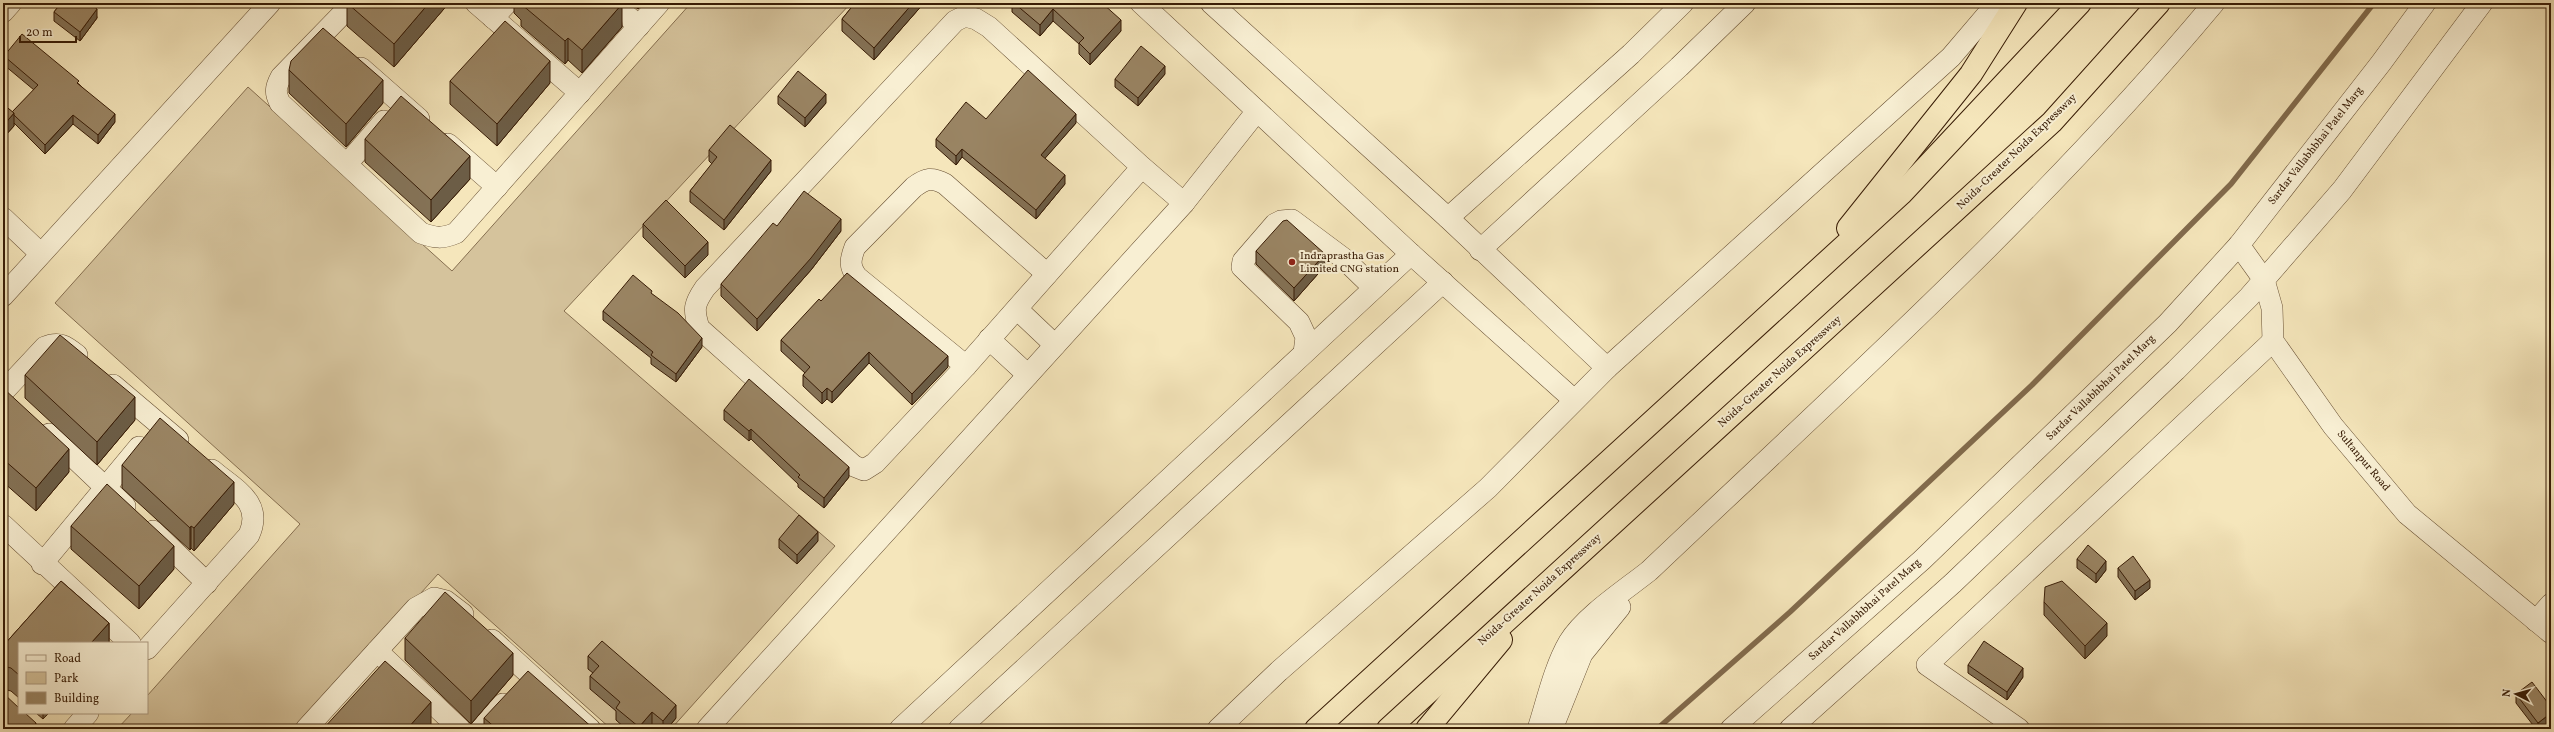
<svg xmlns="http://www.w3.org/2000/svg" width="2554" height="732" viewBox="0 0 2554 732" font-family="Vollkorn,serif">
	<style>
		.green { fill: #d5c39c; stroke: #866f50 }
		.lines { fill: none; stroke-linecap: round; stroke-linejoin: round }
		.stream { stroke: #826b4d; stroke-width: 5.5 }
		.minor-casing { stroke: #664e32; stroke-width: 22 }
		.highway-casing { stroke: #371b05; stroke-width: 24 }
		.minor { stroke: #f8efd3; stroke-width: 21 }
		.highway { stroke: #f5e6bb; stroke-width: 22 }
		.wall { fill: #847256; stroke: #371b05 }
		.shaded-wall { fill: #6c5d46; stroke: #371b05 }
		.building { fill: #9a8564; stroke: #371b05 }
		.poi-dot { fill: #8f2418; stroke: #f8efd3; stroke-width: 1.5 }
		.labels { text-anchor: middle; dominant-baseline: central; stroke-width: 4; stroke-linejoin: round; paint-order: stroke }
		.street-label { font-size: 11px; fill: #371b05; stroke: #f8efd3 }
		.poi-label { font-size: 11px; fill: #371b05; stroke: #f8efd3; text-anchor: start }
	</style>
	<rect width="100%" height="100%" fill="#f5e6bb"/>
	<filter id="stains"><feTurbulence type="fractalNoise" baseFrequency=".005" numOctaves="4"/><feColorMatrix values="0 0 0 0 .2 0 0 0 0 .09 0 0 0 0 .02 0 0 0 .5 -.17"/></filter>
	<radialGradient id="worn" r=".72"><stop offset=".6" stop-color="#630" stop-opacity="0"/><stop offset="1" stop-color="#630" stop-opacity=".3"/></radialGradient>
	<path class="green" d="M691 3H851L564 311 835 546 671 729H611L438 574 299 729H117L132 713H147V696L300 524 55 303 248 87 452 271Z"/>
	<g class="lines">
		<path class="stream" d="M1657 729 1790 612 2032 385 2231 184 2374 3"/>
		<g class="minor-casing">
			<g id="minor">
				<path d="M353 3 281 77C275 88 275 93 280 103L421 233C435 238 442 239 456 233L659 3"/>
				<path d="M476 3 580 93"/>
				<path d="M612 3 639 26"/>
				<path d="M1141 3 1411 254 1574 400"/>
				<path d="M1211 3 1448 218 1607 368"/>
				<path d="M3 12 11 3"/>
				<path d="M493 18 507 3"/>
				<path d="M361 68 419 119"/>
				<path d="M448 144 497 187"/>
				<path d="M347 164 384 121"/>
				<path d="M1142 167 966 366 875 463 864 470 854 466 699 328C693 309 694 304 705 288L955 21 965 16 976 19 989 27 1142 167 1184 203"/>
				<path d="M3 218 40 253"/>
				<path d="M1448 218 1631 54 1683 3"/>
				<path d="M2239 245 2264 280 2272 308 2273 341 2333 426 2407 514 2551 633"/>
				<path d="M1480 250 1679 67 1745 3"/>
				<path d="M3 296 270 3"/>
				<path d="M1017 309 1055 345"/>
				<path d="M989 339 1028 375"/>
				<path d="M1304 353 1306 337 1299 322 1242 267 1243 261 1275 224 1281 221 1292 220 1343 258 1374 288"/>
				<path d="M966 366 857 277C849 266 850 260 855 247L914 187C926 178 932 177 945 184L1047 274"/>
				<path d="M113 385 178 440"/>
				<path d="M3 392 45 347C59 341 66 346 77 355"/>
				<path d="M49 434 125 506"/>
				<path d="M3 525 130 643"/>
				<path d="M153 531 207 583"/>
				<path d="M42 564 139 447"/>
				<path d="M2536 621 2551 604"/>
				<path d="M492 640 590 729"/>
				<path d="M147 649 249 535C264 502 234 489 212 470"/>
				<path d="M377 651 460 729"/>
				<path d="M74 729 88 713"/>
				<path d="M306 729 416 608 434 598 446 601 463 614"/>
				<path d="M481 729 503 704"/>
				<path d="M707 729 1184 203 1257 111"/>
				<path d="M900 729 1411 254"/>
				<path d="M959 729 1443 282"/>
				<path d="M1218 729 1279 671 1488 488 1607 368 1951 57 1997 3"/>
				<path d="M1538 729C1547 701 1554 668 1569 642 1585 616 1625 590 1649 571 1843 387 2043 208 2214 3"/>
				<path d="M1552 729 1582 654 1620 607"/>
				<path d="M1731 729 1922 560 2168 323 2239 245 2381 63 2425 3"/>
				<path d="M1790 729 1953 583 2176 370 2249 297 2342 190 2482 3"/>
				<path d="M2019 729 1927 665 2273 341"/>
			</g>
		</g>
		<g class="highway-casing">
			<g id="highway">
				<path d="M1848 228 1971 74 2016 3"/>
				<path d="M1316 729 1901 194 2080 3"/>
				<path d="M1388 729 2052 122 2159 3"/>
				<path d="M1427 729 1501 640"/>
			</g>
		</g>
		<use href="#minor" class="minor"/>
		<use href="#highway" class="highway"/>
	</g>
	<g class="wall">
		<path d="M61 3H100L95 8 97 18 80 41 54 21V12Z"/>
		<path d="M347 3H449L394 67 347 26Z"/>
		<path d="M514 3H620L622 27 582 73 568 60 565 64 521 26V20L514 13Z"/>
		<path d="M630 3H643L638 9Z"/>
		<path d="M855 3H924L874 60 842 31V19Z"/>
		<path d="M1012 3H1102L1121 31 1090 65 1079 54V44L1053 21 1040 36 1012 12Z"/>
		<path d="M4 56 79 84 115 122 98 144 73 124 45 154 14 123V126L3 138V104L12 112 34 90 4 65Z"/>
		<path d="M289 70 383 103 346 147 289 93Z"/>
		<path d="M1165 74 1138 106 1115 87V79Z"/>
		<path d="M450 81 550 83 497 146 450 104Z"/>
		<path d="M778 96 826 103 805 127 778 104Z"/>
		<path d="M986 119 1076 123 1045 158 1065 184 1036 219 962 157 956 165 936 147V139Z"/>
		<path d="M365 139 470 179 431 222 365 162Z"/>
		<path d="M709 150 771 171 724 230 690 202V191L712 164 709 161Z"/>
		<path d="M643 224 708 255 685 278 643 237Z"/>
		<path d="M777 226 841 231 811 270 757 331 721 296V284Z"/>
		<path d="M1256 251 1325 266 1294 301 1256 264Z"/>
		<path d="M652 294 702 347 676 382 651 364V358L603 320V311Z"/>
		<path d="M821 301 948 367 912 405 869 363 832 403 827 399 822 404 803 386V375L805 373 781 351V340Z"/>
		<path d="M25 375 135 420 97 465 25 398Z"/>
		<path d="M3 388 69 472 36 511 3 482Z"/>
		<path d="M724 410 849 477 824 508 798 487V484L751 439 749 441 724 420Z"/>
		<path d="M122 465 234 504 194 551 191 548 190 550 122 488Z"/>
		<path d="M71 526 174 569 139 609 71 549Z"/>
		<path d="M779 539 818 541 797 564 779 548Z"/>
		<path d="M2077 559 2106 570 2096 583 2077 568Z"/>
		<path d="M2118 568 2150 588 2135 600 2118 577Z"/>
		<path d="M61 581 109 623V643H19V698L11 691 3 689V646Z"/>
		<path d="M2044 602 2107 636 2085 659 2044 615Z"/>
		<path d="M405 638 513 675 471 724 405 660Z"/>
		<path d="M588 656 676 718 667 729H657L652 725 648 729H626L616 720V711L590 689V676L593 673 588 669Z"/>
		<path d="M1968 665 2023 677 2007 700 1968 673Z"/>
		<path d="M2516 694 2551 707V721L2541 729H2536L2516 703Z"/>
		<path d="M36 713H49L43 719Z"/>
		<path d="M484 718 594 729H484Z"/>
	</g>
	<g class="shaded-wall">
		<path d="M92 3H100L91 13V4Z"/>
		<path d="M429 3H449L394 67V44Z"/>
		<path d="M638 3H643L638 9Z"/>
		<path d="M913 3H924L874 60V48Z"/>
		<path d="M622 4V27L582 73V50Z"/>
		<path d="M97 9V18L80 41V32Z"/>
		<path d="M1053 9V21L1040 36V25Z"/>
		<path d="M1121 20V31L1090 65V54Z"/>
		<path d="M568 38V60L565 64V41Z"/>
		<path d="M550 61V83L497 146V124Z"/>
		<path d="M1165 66V74L1138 106V98Z"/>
		<path d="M383 80V103L346 147V124Z"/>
		<path d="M826 94V103L805 127V118Z"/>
		<path d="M14 113V126L3 138V126Z"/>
		<path d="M115 114V122L98 144V135Z"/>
		<path d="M1076 114V123L1041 163V155Z"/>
		<path d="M73 115V124L45 154V145Z"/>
		<path d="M962 149V157L956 165V156Z"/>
		<path d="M470 156V179L431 222V200Z"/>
		<path d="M771 160V171L724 230V220Z"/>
		<path d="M1065 175V184L1036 219V210Z"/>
		<path d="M841 219V231L811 270 757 331V319Z"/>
		<path d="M708 242V255L685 278V266Z"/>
		<path d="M1325 254V266L1294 301V288Z"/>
		<path d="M702 338V347L676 382V374Z"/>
		<path d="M869 352V363L832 403V392Z"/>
		<path d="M948 356V367L912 405V394Z"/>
		<path d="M827 388V399L822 404V393Z"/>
		<path d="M135 397V420L97 465V442Z"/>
		<path d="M751 429V439L749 441V431Z"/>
		<path d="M69 449V472L36 511V488Z"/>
		<path d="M849 467V477L824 508V498Z"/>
		<path d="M234 482V504L194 551V528Z"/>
		<path d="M191 526V548L190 550V528Z"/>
		<path d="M818 532V541L797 564V555Z"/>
		<path d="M174 546V569L139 609V586Z"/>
		<path d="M2106 561V570L2096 583V574Z"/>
		<path d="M2150 580V588L2135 600V591Z"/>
		<path d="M109 623V643H91Z"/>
		<path d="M2107 623V636L2085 659V646Z"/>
		<path d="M513 653V675L471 724V701Z"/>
		<path d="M2023 668V677L2007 700V692Z"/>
		<path d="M431 702V725L427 729H407Z"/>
		<path d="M676 705V718L667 729H663V721Z"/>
		<path d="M652 712V725L648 729H639V727Z"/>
		<path d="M43 713H49L43 719Z"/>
		<path d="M2551 713V721L2541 729H2538V723Z"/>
		<path d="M36 723V729H31Z"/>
	</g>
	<g class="building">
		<path d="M61 3H92L91 4 97 9 80 32 54 12Z"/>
		<path d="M347 3H429L394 44Z"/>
		<path d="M522 3H620L622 4 582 50 568 38 565 41 521 4Z"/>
		<path d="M855 3H913L874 48 842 19Z"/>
		<path d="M1014 3H1102L1121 20 1090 54 1079 43 1084 38 1053 9 1040 25Z"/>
		<path d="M505 21 550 61 497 124 450 81Z"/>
		<path d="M323 28 383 80 346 124 289 70 291 61Z"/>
		<path d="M22 34 79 81 77 83 115 114 98 135 73 115 45 145 14 115V113L12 112 38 85 4 56Z"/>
		<path d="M1141 46 1165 66 1138 98 1115 79Z"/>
		<path d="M1028 70 1076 114 1041 155 1065 175 1036 210 962 149 956 156 936 139 966 102 986 119Z"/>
		<path d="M798 71 826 94 805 118 778 96Z"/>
		<path d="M401 96 470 156 431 200 365 139Z"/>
		<path d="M3 104 14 113 3 126Z"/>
		<path d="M730 125 771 160 724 220 690 191 717 157 709 150Z"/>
		<path d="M804 191 841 219 811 258 757 319 721 284 773 223 777 226Z"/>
		<path d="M666 200 708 242 685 266 643 224Z"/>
		<path d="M1287 220 1325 254 1294 288 1256 251 1283 221Z"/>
		<path d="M847 273 948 356 912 394 869 352 832 392 827 388 822 393 803 375 810 367 781 340 819 299 821 301Z"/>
		<path d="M633 275 652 291 651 293 678 313 702 338 676 374 651 355 653 352 603 311Z"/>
		<path d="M60 335 135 397 97 442 25 375Z"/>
		<path d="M749 379 849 467 824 498 798 477 800 475 751 429 749 431 724 410Z"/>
		<path d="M3 388 69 449 36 488 3 459Z"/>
		<path d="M160 418 234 482 194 528 191 526 190 528 122 465Z"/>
		<path d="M107 484 174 546 139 586 71 526Z"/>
		<path d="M799 515 818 532 797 555 779 539Z"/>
		<path d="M2088 545 2106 561 2096 574 2077 559Z"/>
		<path d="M2133 556 2150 580 2135 591 2118 568Z"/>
		<path d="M61 581 109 623 91 643H19V675L11 668 3 666V664L7 660 3 657V646Z"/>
		<path d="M2062 581 2107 623 2085 646 2044 602 2045 587Z"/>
		<path d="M445 592 513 653 471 701 405 638Z"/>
		<path d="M602 641 676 705 663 721 652 712 639 727 616 708 620 702 590 676 599 666 588 656Z"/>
		<path d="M1984 641 2023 668 2007 692 1968 665Z"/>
		<path d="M385 661 431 702 407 729H323Z"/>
		<path d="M528 671 594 729H497L484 718Z"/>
		<path d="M2532 682 2551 707V713L2538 723 2516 694Z"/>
		<path d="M3 693 19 708V713H25L36 723 31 729H3Z"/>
	</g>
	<circle class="poi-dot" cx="1292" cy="262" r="4"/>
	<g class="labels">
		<g class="street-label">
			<text transform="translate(2316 146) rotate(-52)">Sardar Vallabhbhai Patel Marg</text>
			<text transform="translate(2017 152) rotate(-44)">Noida-Greater Noida Expressway</text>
			<text transform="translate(1780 372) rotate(-42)">Noida-Greater Noida Expressway</text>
			<text transform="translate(2101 388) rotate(-44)">Sardar Vallabhbhai Patel Marg</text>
			<text transform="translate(2363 461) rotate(50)">Sultanpur Road</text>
			<text transform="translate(1540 590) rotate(-42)">Noida-Greater Noida Expressway</text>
			<text transform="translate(1865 610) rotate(-42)">Sardar Vallabhbhai Patel Marg</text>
		</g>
		<g class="poi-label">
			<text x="1300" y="256">Indraprastha Gas<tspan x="1300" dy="13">Limited CNG station</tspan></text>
		</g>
	</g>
	<rect width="2554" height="732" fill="none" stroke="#f5e6bb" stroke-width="16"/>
	<rect x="4" y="4" width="2546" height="724" fill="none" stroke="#371b05" stroke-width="2"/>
	<rect x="8" y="8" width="2538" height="716" fill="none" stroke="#371b05"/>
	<rect x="18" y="642" width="130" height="72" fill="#f8efd3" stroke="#ab9a81"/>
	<rect x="26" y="655" width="20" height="6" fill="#f8efd3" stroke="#ab9a81"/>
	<text x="54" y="662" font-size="12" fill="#371b05">Road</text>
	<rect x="26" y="672" width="20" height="12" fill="#d5c39c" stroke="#ab9a81"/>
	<text x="54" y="682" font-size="12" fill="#371b05">Park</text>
	<rect x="26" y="692" width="20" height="12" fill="#9a8564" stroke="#ab9a81"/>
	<text x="54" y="702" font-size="12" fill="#371b05">Building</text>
	<g transform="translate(2516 694) rotate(276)" stroke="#f8efd3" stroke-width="3" paint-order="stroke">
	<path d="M0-3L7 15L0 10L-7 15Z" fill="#371b05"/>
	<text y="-6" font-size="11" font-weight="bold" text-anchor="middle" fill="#371b05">N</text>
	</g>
	<path d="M20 36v6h56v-6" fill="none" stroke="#371b05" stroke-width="2"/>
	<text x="26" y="36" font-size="12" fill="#371b05" stroke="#f8efd3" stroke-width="3" paint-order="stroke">20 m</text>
	<rect width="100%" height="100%" filter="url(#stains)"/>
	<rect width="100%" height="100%" fill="url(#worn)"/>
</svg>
